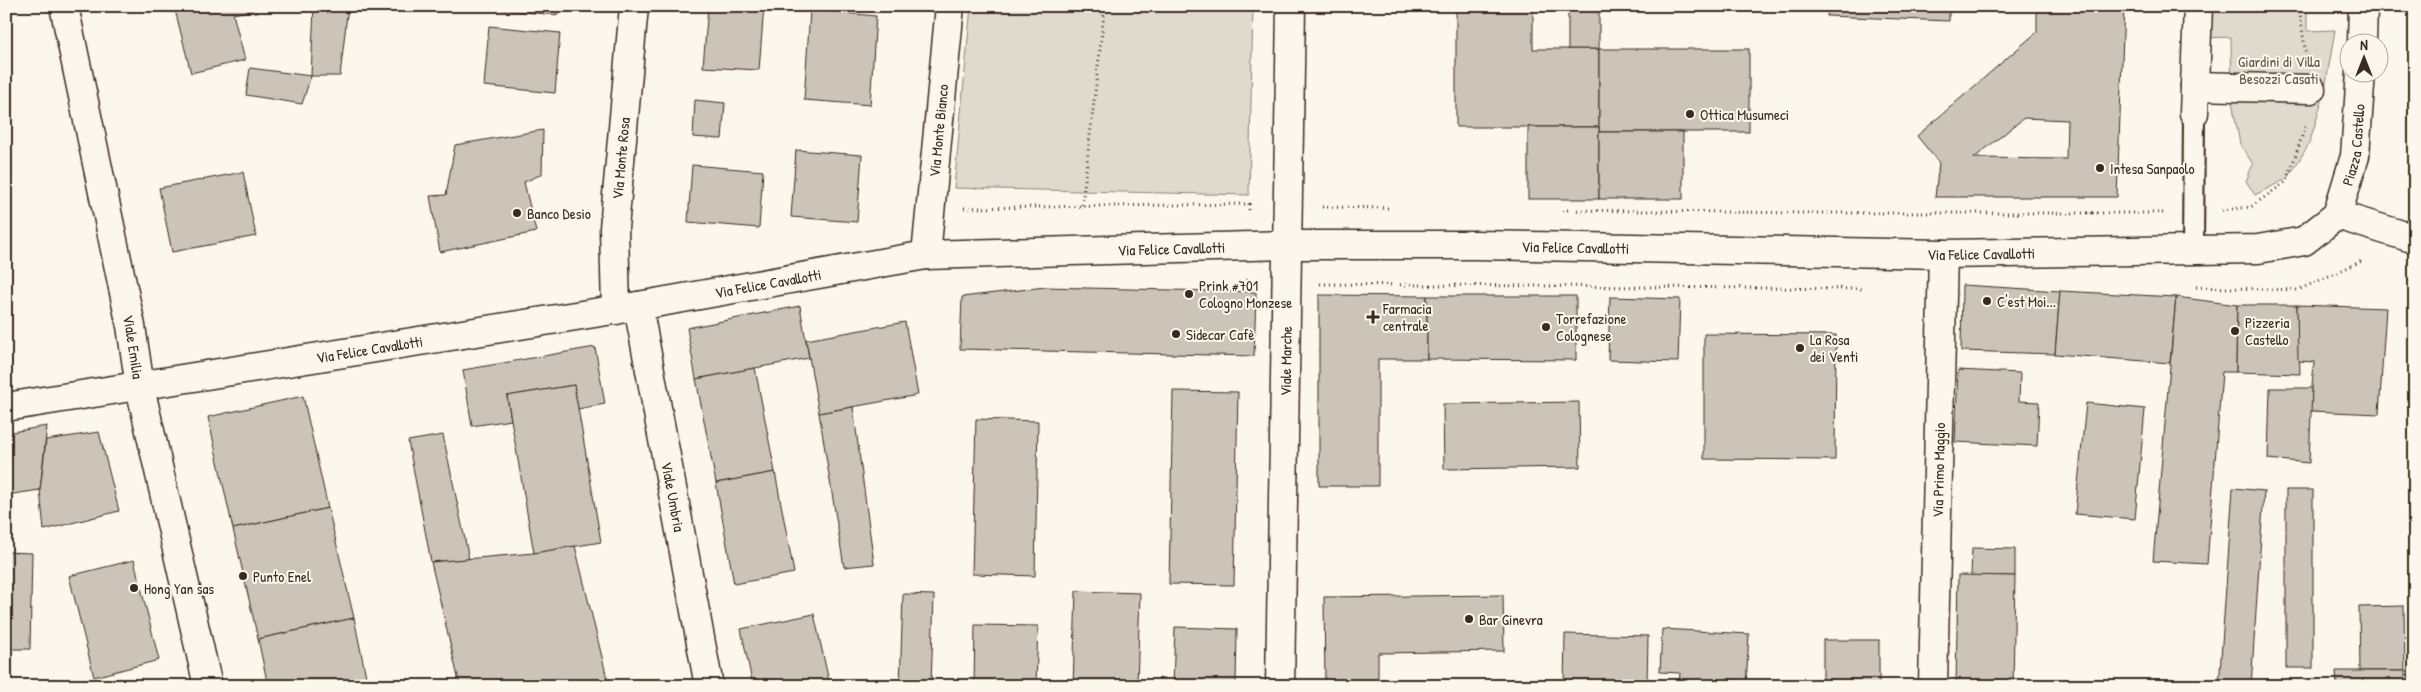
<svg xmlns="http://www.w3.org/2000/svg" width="2421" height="692" viewBox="0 0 2421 692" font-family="'Patrick Hand',sans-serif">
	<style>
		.green { fill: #dfd9ce; stroke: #8d8276 }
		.building { fill: #ccc4b9; stroke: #3b2a1e; fill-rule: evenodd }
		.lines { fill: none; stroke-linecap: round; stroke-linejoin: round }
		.lane-casing { stroke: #3b2a1e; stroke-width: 24 }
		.street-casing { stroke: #3b2a1e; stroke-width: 31 }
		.secondary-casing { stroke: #3b2a1e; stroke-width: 31 }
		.path { stroke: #3b2a1e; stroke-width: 3; stroke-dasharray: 1 4; stroke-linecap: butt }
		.lane { stroke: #fbf7ec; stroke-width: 20 }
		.street { stroke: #fbf7ec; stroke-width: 28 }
		.secondary { stroke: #fbf7ec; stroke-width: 28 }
		.poi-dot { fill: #3b2a1e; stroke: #fbf7ec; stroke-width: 2 }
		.labels { text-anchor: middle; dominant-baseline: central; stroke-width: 4; stroke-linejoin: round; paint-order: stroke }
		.park-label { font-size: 15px; fill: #64564a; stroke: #fbf7ec }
		.poi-label { font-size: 15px; fill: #3b2a1e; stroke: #fbf7ec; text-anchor: start }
		.street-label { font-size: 15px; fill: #3b2a1e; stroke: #fbf7ec }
	</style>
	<rect width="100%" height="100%" fill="#fbf7ec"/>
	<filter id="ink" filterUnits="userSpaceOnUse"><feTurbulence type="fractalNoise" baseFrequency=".02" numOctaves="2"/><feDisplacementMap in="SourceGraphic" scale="10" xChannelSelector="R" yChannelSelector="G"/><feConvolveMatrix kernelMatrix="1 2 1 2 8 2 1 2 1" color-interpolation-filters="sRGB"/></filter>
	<g filter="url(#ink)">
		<g class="green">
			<path d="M971 6H1253L1249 195 954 188Z"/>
			<path d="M2197 6H2307V31L2335 30 2324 95 2309 144 2288 178 2255 195 2246 181 2253 164 2240 144 2232 102 2231 37 2200 38Z"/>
		</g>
		<g class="building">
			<path d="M174 6H252L253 10 233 14 245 60 191 73Z"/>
			<path d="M314 6H348L340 76H311Z"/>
			<path d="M492 6H558L557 15 492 9Z"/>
			<path d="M708 6H764L759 70 703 67Z"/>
			<path d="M1456 6H1533V49H1599V127H1456Z"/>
			<rect x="1568" y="6" width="31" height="43"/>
			<path d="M1828 6H1949V21L1827 16Z"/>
			<path d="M2037 6H2124L2117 197H1935L1939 163 1917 136 2037 32ZM2024 118 2067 120 2066 159 1974 158Z"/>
			<path d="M810 10 876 16 870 105 804 100Z"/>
			<path d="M489 26 560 33 555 93 484 86Z"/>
			<rect x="1599" y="49" width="150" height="83"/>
			<path d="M250 68 311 76 302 104 246 95Z"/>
			<path d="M695 100 725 103 722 139 693 137Z"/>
			<rect x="1528" y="127" width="71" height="72"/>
			<path d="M543 130 542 174 524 182 536 232 440 252 430 196 446 195 455 145Z"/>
			<rect x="1599" y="132" width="84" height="67"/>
			<path d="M796 150 862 155 857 222 791 217Z"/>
			<path d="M692 165 763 171 759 228 688 222Z"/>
			<path d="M243 172 256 236 172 252 159 188Z"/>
			<path d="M1962 285 2060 291 2055 354 1961 351Z"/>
			<path d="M1045 287 1256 292 1254 356 960 349 962 297Z"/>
			<path d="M2060 291 2176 297 2170 363 2055 354Z"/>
			<path d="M1319 295 1427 296V359H1378V486H1319Z"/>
			<path d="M1427 296H1576V360L1427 359Z"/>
			<path d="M1610 297 1680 299 1678 362 1608 360Z"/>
			<path d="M2176 297 2237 305 2236 372H2222L2207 564 2153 561Z"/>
			<path d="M2237 305H2297L2300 374 2236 372Z"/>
			<path d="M2297 305 2386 308 2379 414 2310 411 2314 362 2298 361Z"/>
			<path d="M800 306 809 358 696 379 687 328Z"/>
			<path d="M905 322 918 395 819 413 806 340Z"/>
			<path d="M1704 334 1836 335 1835 460 1704 459Z"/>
			<path d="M595 347 605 404 578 409 574 385 507 396 511 420 472 426 463 370Z"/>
			<path d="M755 368 775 472 716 483 696 379Z"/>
			<path d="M1958 370 2020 373 2019 401 2039 402 2037 446 1955 442Z"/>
			<path d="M574 385 601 542 534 553 507 396Z"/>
			<path d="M2270 388H2312L2309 463 2268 459Z"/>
			<path d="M1173 391 1238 392 1234 585 1169 584Z"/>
			<path d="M303 396 328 508 233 529 208 417Z"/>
			<path d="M1579 402 1580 467 1444 469 1443 404Z"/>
			<path d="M2086 403 2145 409 2135 519 2075 514Z"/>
			<path d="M853 407 874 564 844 567 819 413Z"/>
			<path d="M976 419 1038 421 1035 576 972 574Z"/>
			<path d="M47 426 40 490 6 495V433Z"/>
			<path d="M99 432 119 511 44 530 40 490 46 440Z"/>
			<path d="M443 435 469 559 431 562 408 441Z"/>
			<path d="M775 472 794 573 734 584 716 483Z"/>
			<path d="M2233 488 2264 491 2251 686H2219Z"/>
			<rect x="2286" y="490" width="27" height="178"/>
			<path d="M328 508 354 618 258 639 233 529Z"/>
			<path d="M575 546 609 686H460L431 562 534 553Z"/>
			<path d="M1972 548 2015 549V576H1971Z"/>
			<path d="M6 552 32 553 30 649H6Z"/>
			<path d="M134 560 159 660 94 677 69 576Z"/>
			<path d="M1958 575 2015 576 2013 686H1956Z"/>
			<path d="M1076 591 1140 593 1137 686H1073Z"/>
			<path d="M903 594 934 595 931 686H900Z"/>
			<path d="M1503 595 1504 651 1378 653V686H1325L1324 597Z"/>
			<path d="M2404 606 2405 671H2360L2359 607Z"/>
			<path d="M814 614 830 686H753L741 629Z"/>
			<path d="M354 618 368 686H268L258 639Z"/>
			<path d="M975 625 1038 626 1036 686H974Z"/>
			<path d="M1175 627 1237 629 1236 686H1173Z"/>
			<path d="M1662 629 1749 634 1746 686H1679L1680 673 1660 672Z"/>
			<path d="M1565 634 1648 636 1647 686H1564Z"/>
			<rect x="1823" y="640" width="56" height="46"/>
			<path d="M2336 671H2405V686H2337Z"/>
			<rect x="6" y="682" width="6" height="4"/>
		</g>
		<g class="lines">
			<g class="lane-casing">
				<path id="lane" d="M2193 250 2194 113"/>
			</g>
			<g class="street-casing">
				<g id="street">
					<path id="s1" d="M64 6 131 326 140 387 208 686"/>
					<path d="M2195 86 2311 89"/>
					<path d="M2194 113 2198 6"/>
					<path d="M2337 215 2415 239"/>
					<path id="s2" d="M926 255 950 6"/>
					<path id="s3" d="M638 306 709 686"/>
					<path id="s4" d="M616 310 614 228 634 6"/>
					<path id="s5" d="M1280 686 1291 6"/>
					<path id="s6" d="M1933 686 1943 254"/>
				</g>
			</g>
			<g class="secondary-casing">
				<g id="secondary">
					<path d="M2362 42 2363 6"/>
					<path id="s7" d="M6 407 638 306 926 255 1287 245H1475L1943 254 2258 249 2304 241 2337 215 2355 156 2361 72"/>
				</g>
			</g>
			<g class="path">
				<path d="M2299 6 2306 56"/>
				<path d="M1082 205 1105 6"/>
				<path d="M1322 207 1391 208"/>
				<path d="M964 208 1249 204V212"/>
				<path d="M1562 210 1807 213H2092L2091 218"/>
				<path d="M2222 210 2251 207 2287 181 2306 124"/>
				<path d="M2092 213H2163"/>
				<path d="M1247 279V285H1254"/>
				<path d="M1320 284 1862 289"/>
				<path d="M2196 287 2298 290 2364 260"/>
			</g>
			<use href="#lane" class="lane"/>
			<use href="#street" class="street"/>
			<use href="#secondary" class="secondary"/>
		</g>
	</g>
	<g class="poi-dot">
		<circle cx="1690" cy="114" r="5"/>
		<circle cx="2100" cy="168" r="5"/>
		<circle cx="517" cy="213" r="5"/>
		<circle cx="1189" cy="294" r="5"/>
		<circle cx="1987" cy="301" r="5"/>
		<path d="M1370.5 309.5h5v5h5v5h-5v5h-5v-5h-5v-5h5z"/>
		<circle cx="1546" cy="327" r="5"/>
		<circle cx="2235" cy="331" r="5"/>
		<circle cx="1176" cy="334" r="5"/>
		<circle cx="1800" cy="348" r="5"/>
		<circle cx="243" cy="576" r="5"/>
		<circle cx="134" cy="588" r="5"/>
		<circle cx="1469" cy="619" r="5"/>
	</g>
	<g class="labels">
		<g class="park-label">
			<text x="2279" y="61">Giardini di Villa<tspan x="2279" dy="17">Besozzi Casati</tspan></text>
		</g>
		<g class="poi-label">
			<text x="1700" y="114">Ottica Musumeci</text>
			<text x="2110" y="168">Intesa Sanpaolo</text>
			<text x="527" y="213">Banco Desio</text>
			<text x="1199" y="285">Prink #701<tspan x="1199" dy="17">Cologno Monzese</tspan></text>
			<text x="1997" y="301">C'est Moi...</text>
			<text x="1383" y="308">Farmacia<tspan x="1383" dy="17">centrale</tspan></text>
			<text x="1556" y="318">Torrefazione<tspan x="1556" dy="17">Colognese</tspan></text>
			<text x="2245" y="322">Pizzeria<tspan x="2245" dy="17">Castello</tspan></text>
			<text x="1186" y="334">Sidecar Cafè</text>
			<text x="1810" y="339">La Rosa<tspan x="1810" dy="17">dei Venti</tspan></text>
			<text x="253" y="576">Punto Enel</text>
			<text x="144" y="588">Hong Yan sas</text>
			<text x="1479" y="619">Bar Ginevra</text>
		</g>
		<g class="street-label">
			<text stroke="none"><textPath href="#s2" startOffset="125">Via Monte Bianco</textPath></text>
			<text stroke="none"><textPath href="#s7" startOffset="2426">Piazza Castello</textPath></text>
			<text stroke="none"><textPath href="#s4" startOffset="152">Via Monte Rosa</textPath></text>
			<text stroke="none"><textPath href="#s7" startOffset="1582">Via Felice Cavallotti</textPath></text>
			<text stroke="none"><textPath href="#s7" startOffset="1178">Via Felice Cavallotti</textPath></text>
			<text stroke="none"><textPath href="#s7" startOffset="1988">Via Felice Cavallotti</textPath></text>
			<text stroke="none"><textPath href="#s7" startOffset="772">Via Felice Cavallotti</textPath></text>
			<text stroke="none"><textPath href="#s1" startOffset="348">Viale Emilia</textPath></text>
			<text stroke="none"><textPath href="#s7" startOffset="368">Via Felice Cavallotti</textPath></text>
			<text stroke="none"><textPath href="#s5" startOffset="325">Viale Marche</textPath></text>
			<text stroke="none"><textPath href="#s6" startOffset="216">Via Primo Maggio</textPath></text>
			<text stroke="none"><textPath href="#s3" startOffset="194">Viale Umbria</textPath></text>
		</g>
	</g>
	<rect width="2421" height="692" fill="none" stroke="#fbf7ec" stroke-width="25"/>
	<rect x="12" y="12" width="2396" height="667" fill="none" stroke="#3b2a1e" stroke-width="2" filter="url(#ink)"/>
	<g transform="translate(2364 58)"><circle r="24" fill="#fbf7ec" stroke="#aea59a"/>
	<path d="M0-4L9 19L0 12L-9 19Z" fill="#3b2a1e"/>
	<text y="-8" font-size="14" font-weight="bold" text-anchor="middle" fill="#3b2a1e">N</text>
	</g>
</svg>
